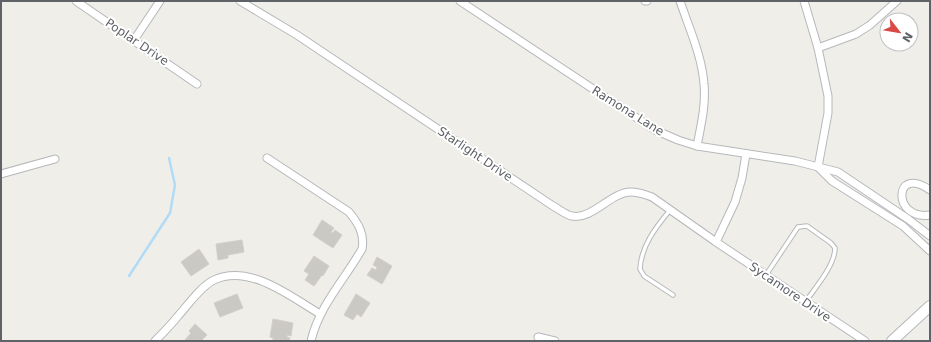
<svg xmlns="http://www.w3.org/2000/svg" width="931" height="342" viewBox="0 0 931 342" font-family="'DejaVu Sans',sans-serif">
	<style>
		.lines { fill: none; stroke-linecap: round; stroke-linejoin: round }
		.stream { stroke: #b1dcf7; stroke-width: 2.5 }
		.building { fill: #cbc9c4; stroke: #d4cfc7 }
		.lane-casing { stroke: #b5b8bb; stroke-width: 5.5 }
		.street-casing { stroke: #b5b8bb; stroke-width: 9 }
		.secondary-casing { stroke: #b4b7bb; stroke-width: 12 }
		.lane { stroke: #fff; stroke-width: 3.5 }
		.street { stroke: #fff; stroke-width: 7 }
		.secondary { stroke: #fff; stroke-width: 10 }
		.labels { text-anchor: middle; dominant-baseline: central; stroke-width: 4; stroke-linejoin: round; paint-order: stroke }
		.street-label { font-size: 12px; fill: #5f6367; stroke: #fff }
	</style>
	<rect width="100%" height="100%" fill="#f0eee8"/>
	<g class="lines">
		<path class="stream" d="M129 276 170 213 175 185 169 158"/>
	</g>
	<g class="building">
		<path d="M322 220 334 228 331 232 333 233 335 230 342 235 333 248 313 235Z"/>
		<path d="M242 240 244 252 228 255V258L218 260 216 244Z"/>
		<path d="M199 249 209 264 191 276 181 262Z"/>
		<path d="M314 256 329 266 323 276 322 275 314 286 305 280 309 274 304 271Z"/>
		<path d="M377 257 392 266 382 284 367 275 372 268 376 270 377 267 373 265Z"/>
		<path d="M237 294 243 308 220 317 214 303Z"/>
		<path d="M356 294 370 303 361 317 357 314 353 320 344 315Z"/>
		<path d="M273 319 293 323 291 336 287 335V337L290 338 289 341H273V338L270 337Z"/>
		<path d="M195 324 207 335 201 341H184L191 333 189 331Z"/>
	</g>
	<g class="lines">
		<g class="lane-casing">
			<g id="lane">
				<path d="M670 210C656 227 641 246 640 269L644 276 673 295"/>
				<path d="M766 275 798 227 807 226 831 243 835 248C835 265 816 287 806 301"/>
			</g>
		</g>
		<g class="street-casing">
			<g id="street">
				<path d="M76 1 197 84"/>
				<path d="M240 1 297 35 553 206C559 209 566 215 572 216 592 220 611 192 631 192 639 192 646 195 652 197L716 242 865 341"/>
				<path d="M460 1 655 130 678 140 697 146 795 161 838 172 908 219 930 236"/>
				<path d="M645 1H647"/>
				<path d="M680 1C689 28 702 56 704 84 706 105 701 125 697 146"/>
				<path d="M804 1 818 48 828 96V113L818 167"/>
				<path d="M134 40 160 1"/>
				<path d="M818 48 856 34 870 25 897 1"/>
				<path d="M267 158 349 212C358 223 365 234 362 249 345 279 319 306 311 341"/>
				<path d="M818 167 832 181 903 226 930 251"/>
				<path d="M1 174 55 159"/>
				<path d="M930 190C893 164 892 221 930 215"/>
				<path d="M716 242 735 202 742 178 746 154"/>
				<path d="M538 337 555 341"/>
				<path d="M155 341C163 333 171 325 178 316 188 305 201 286 214 280 249 263 291 297 320 314"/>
			</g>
		</g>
		<g class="secondary-casing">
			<path id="secondary" d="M892 341 930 306"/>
		</g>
		<use href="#lane" class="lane"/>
		<use href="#street" class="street"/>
		<use href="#secondary" class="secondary"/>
	</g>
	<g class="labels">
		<g class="street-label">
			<text transform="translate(137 42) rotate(34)">Poplar Drive</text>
			<text transform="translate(628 111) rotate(32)">Ramona Lane</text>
			<text transform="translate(475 154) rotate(34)">Starlight Drive</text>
			<text transform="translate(790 292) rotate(34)">Sycamore Drive</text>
		</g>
	</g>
	<rect width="931" height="342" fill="none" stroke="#5f6367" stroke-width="4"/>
	<g transform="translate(899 32) rotate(121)"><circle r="19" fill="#ffffff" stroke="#bfc1c2"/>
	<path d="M0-3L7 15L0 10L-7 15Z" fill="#d94945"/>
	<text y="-6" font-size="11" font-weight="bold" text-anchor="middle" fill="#5f6367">N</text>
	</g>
</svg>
